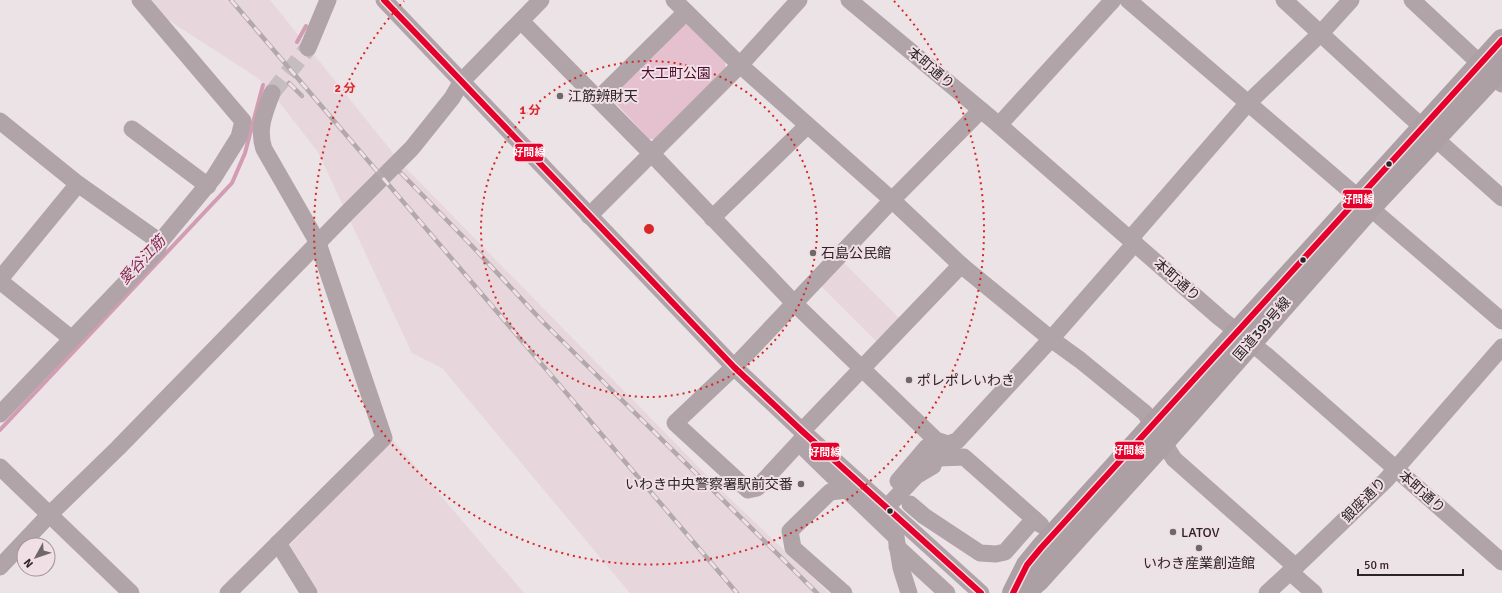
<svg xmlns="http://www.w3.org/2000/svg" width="1502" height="593" viewBox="0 0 1502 593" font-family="Signika,'Noto Sans JP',sans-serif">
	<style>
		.built { fill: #e7d6dc }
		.green { fill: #e5c1cf }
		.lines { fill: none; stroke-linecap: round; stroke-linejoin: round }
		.stream { stroke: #d29cb2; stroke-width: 4 }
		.minor-tunnel { stroke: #c5bdc0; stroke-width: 17; stroke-dasharray: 17 8; stroke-linecap: butt }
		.minor { stroke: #b0a4a8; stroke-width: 17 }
		.highway { stroke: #ada0a5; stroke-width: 22 }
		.rail-casing { stroke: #b1a9ac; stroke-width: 4.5 }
		.rail { stroke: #f0dfe5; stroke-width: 3; stroke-dasharray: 9; stroke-linecap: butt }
		.bus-1-casing { stroke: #f0dfe5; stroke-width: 9 }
		.bus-1 { stroke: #e4002b; stroke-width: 6 }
		.ring { fill: none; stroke: #d62828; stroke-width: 2; stroke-dasharray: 2 4 }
		.poi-dot { fill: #6f686a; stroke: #f0dfe5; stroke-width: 1.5 }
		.bus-dot { fill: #2b2527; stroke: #f0dfe5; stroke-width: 1.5 }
		.labels { text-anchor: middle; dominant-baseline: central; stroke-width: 4; stroke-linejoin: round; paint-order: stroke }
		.street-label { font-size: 14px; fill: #2b2527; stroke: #f0dfe5 }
		.park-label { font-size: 14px; fill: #4d0a2d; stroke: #f0dfe5 }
		.poi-label { font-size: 14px; fill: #2b2527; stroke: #f0dfe5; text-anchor: start }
		.water-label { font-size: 15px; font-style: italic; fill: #812953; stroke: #f0dfe5 }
		.centre { fill: #d62828; stroke: #f0dfe5; stroke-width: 2 }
		.ring-label { font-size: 12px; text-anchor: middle; font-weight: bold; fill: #d62828; stroke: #f0dfe5; stroke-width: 4; stroke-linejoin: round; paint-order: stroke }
		.line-badge { stroke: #f0dfe5; stroke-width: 1.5 }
		.badge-label { font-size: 11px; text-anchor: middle; font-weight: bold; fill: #fff }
	</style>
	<rect width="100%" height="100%" fill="#ece3e6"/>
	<g class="built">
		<path d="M149 0H270L401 163 722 491 829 593H630L442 368 412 353 318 152 272 93 258 78 165 18Z"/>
		<path d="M841 260 903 322 880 345 818 283Z"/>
		<path d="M392 439 524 593H319L290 545Z"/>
	</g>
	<path class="green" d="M681 23 688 24 725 62 726 69 655 139H649L612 99 611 93Z"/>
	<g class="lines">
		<g class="stream">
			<path d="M297 42 306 26"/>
			<path d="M0 430 232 183 245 153 263 85"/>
		</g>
		<path class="minor-tunnel" d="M272 93 308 48"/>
		<g class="minor">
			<path d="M384 0 734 367 802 431 981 593"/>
			<path d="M674 0 740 65 892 200 961 265 1051 339 1080 360 1145 413 1174 459 1296 567"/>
			<path d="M849 0 999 125 1220 318 1266 355 1502 562"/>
			<path d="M1128 0 1502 321"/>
			<path d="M1284 0 1410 116 1502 198"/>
			<path d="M1412 0 1502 84"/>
			<path d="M521 21 651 153 794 303 936 440 948 444"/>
			<path d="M308 48 328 0"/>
			<path d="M598 99 686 12"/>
			<path d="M0 121 78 184 160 242"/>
			<path d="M999 125 1113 0"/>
			<path d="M132 129 208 186"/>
			<path d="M589 216 740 65 799 0"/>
			<path d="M712 218 807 126"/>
			<path d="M1130 239 1248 103 1321 33 1351 0"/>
			<path d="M0 279 78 184"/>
			<path d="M0 281 72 339"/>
			<path d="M0 414 157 250 160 242 214 177 239 137 243 121 140 0"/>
			<path d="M802 431 961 265"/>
			<path d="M806 435 757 488 748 490 675 423 734 367 892 200 981 110"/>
			<path d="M806 450 847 490"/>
			<path d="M0 467 131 593"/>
			<path d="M898 481 927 447 939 458 964 457 1041 525"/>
			<path d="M910 504 924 516 980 553 996 554 1005 552 1034 519"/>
			<path d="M887 507 916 476 933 466C936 451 943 445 957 441L1051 339 1135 243"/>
			<path d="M278 543 309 593"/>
			<path d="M897 547 947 593"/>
			<path d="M0 567 50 514 118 448 347 213 412 148 452 98 462 81 541 0"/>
			<path d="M1290 572 1314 593"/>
			<path d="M228 593 384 438 318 243 264 149C257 129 265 112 272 93"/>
			<path d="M844 593 793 548 790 531 830 492 847 490 896 537 901 568 909 593"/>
			<path d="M1267 593 1305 558 1386 480 1502 347"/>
		</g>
		<g class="highway">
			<path d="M1013 593 1027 565 1041 548 1502 40"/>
			<path d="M1024 593 1038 581 1163 443 1370 208 1502 67"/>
		</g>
		<g class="rail-casing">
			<g id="rail">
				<path d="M231 0 737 593"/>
				<path d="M289 83 302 96"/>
				<path d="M401 173 472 246 544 323 817 593"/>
			</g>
		</g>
		<use href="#rail" class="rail"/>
		<g class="bus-1-casing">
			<g id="bus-1">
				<path d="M384 0 734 367 802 431 981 593"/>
				<path d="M1013 593 1027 565 1041 548 1502 40"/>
			</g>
		</g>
		<use href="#bus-1" class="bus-1"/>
	</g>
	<g class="ring">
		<circle cx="649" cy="229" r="168"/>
		<path d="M894 1A335 335 0 1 1 404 1"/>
	</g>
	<g class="poi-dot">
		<circle cx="560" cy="96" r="4"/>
		<circle cx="813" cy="253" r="4"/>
		<circle cx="909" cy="380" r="4"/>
		<circle cx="801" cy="484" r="4"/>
		<circle cx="1173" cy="532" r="4"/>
		<circle cx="1199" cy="548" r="4"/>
	</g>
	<g class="bus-dot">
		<circle cx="1389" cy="164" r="3.5"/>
		<circle cx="1303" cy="260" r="3.5"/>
		<circle cx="890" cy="511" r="3.5"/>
	</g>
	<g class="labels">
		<g class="street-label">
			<text transform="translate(931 68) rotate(40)">本町通り</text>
			<text transform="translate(1177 280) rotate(41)">本町通り</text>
			<text transform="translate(1262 329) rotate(-49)">国道399号線</text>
			<text transform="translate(1422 492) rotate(41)">本町通り</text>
			<text transform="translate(1364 500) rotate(-45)">銀座通り</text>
		</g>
		<g class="park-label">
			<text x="676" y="73">大工町公園</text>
		</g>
		<g class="poi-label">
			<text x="568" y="96">江筋辨財天</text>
			<text x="821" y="253">石島公民館</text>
			<text x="917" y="380">ポレポレいわき</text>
			<text x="793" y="484" text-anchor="end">いわき中央警察署駅前交番</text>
			<text x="1181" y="532">LATOV</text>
			<text x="1199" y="563" text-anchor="middle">いわき産業創造館</text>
		</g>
		<g class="water-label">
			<text transform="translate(142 260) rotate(-47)">愛谷江筋</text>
		</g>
	</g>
	<circle cx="649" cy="229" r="6" class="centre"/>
	<g class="ring-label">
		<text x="345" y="92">2 分</text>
		<text x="530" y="114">1 分</text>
	</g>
	<g class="line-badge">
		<rect x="514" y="143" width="30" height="19" rx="4" fill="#e4002b"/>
		<rect x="1342" y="189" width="31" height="20" rx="4" fill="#e4002b"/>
		<rect x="1114" y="441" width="31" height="19" rx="4" fill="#e4002b"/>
		<rect x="810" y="442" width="30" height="19" rx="4" fill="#e4002b"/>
	</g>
	<g class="badge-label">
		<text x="529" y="156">好間線</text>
		<text x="1358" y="203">好間線</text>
		<text x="1129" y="454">好間線</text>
		<text x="825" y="456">好間線</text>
	</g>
	<g transform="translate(36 557) rotate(230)"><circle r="19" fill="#f0dfe5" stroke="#a19599"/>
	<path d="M0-3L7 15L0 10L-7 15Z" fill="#6f686a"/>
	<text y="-6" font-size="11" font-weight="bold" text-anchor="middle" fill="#2b2527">N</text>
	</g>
	<path d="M1358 569v6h105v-6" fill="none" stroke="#2b2527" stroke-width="2"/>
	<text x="1364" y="569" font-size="12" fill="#2b2527" stroke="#f0dfe5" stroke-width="3" paint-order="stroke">50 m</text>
</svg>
